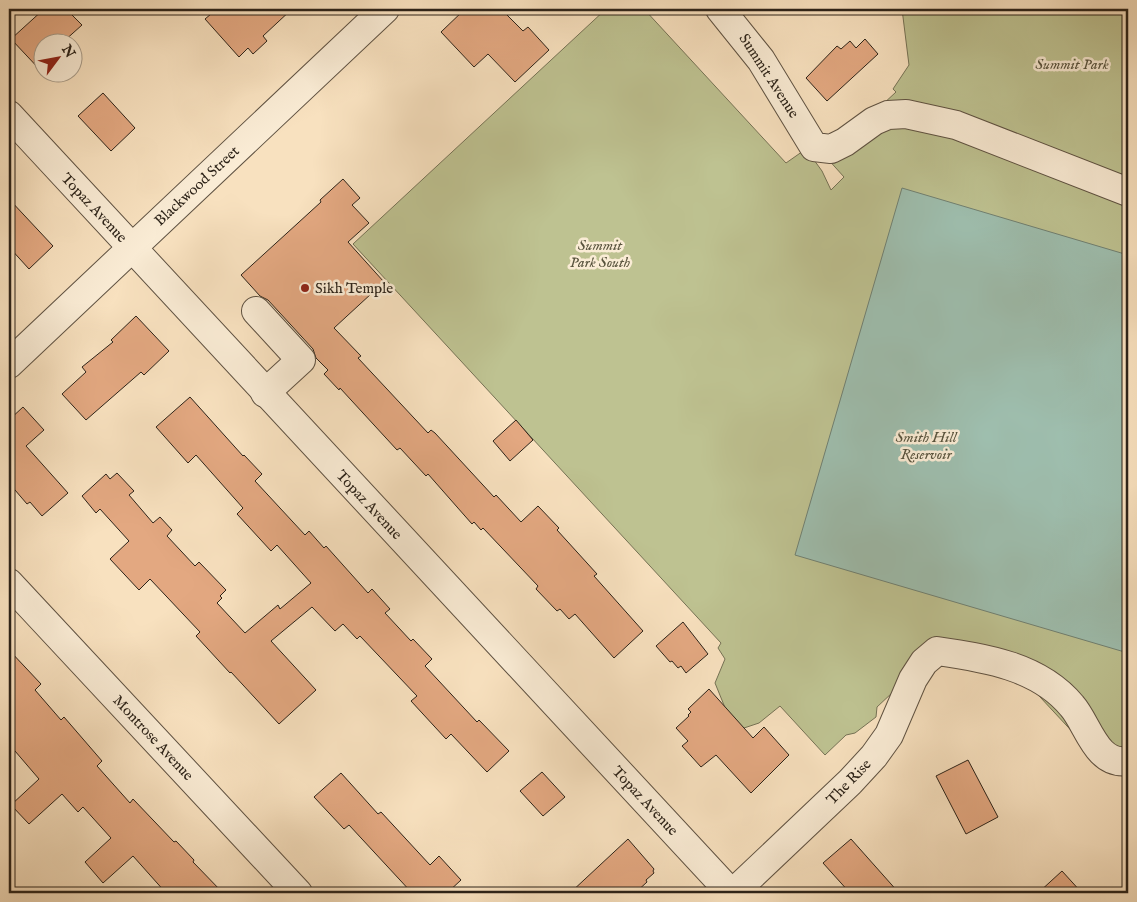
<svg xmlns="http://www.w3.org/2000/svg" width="1137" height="902" viewBox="0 0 1137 902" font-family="'IM FELL English',serif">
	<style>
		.green { fill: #bec291; stroke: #757255 }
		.water { fill: #9ebeae; stroke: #708072 }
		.building { fill: #e3a881; stroke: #2c2319 }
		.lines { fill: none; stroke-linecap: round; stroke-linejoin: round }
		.minor-casing { stroke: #5f5242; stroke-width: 30 }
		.minor { stroke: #faecd5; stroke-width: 28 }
		.poi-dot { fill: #8f2418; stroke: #faecd5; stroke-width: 2 }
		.labels { text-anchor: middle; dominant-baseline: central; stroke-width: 5; stroke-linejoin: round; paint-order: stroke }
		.park-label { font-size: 15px; font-style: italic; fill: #58533d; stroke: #faecd5 }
		.street-label { font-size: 15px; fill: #2c2319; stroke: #faecd5 }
		.poi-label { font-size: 15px; fill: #2c2319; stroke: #faecd5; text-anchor: start }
	</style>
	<rect width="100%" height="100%" fill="#f8e1bf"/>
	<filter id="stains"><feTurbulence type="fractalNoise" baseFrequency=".004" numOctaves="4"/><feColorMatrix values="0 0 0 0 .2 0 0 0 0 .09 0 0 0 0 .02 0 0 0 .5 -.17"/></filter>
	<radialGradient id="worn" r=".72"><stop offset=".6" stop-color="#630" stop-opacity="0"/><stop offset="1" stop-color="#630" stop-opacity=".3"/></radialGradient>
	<path class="green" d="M606 9H644L786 163 806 149 822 171 831 190 844 177 826 157 896 92 893 89 909 65 902 9H1128V748L1093 754 1014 669 941 647 877 707 876 717 855 733 846 735 825 755 780 706 759 723 741 729 728 715 715 683 725 659 718 648 721 643 353 244Z"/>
	<path class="water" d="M902 188 1128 255V653L795 555Z"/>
	<g class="building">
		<path d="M44 9H66L82 25 63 42H42V72L11 39Z"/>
		<path d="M217 9H292L263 36 267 41 253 54 248 48 239 57 205 19Z"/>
		<path d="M465 9H501L523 31 528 27 549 50 515 82 488 54 474 67 441 32Z"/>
		<path d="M865 39 878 54 827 101 806 78 837 46 841 49 850 41 856 48Z"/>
		<path d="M103 93 135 128 111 151 78 116Z"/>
		<path d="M343 179 360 198 352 205 369 223 348 242 384 282 334 328 361 356 358 358 428 433 431 430 435 433 494 497 496 495 521 522 538 506 559 528 557 530 597 574 594 576 643 631 614 658 575 614 569 619 560 609 557 611 536 589 538 586 483 528 481 530 474 522 472 524 428 474 426 476 400 448 397 450 340 388 339 390 324 374 328 370 316 358 313 349 268 300 260 296 241 275 321 202 320 200Z"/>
		<path d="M9 199 53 246 29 269 9 247Z"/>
		<path d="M136 316 169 351 144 375 141 372 86 420 62 394 86 372 82 367 113 342 111 340Z"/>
		<path d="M190 397 243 456 244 455 262 474 255 481 305 535 309 531 324 548 326 546 368 593 372 589 390 609 385 613 411 641 413 639 432 659 425 666 477 722 479 720 509 751 487 772 451 734 446 739 411 701 417 696 360 636 357 639 343 624 335 631 312 607 271 641 316 690 279 724 231 672 230 673 196 636 200 632 150 579 139 590 110 559 129 541 100 509 96 513 82 496 106 474 110 479 117 473 134 491 129 495 153 523 160 517 172 530 167 536 195 566 199 562 226 590 220 596 222 598 217 603 245 633 278 605 280 609 311 583 277 545 271 551 237 514 243 508 196 455 188 463 156 427Z"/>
		<path d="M23 407 44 430 26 446 68 493 42 516 30 502 27 504 9 483V420Z"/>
		<path d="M516 420 533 440 510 461 493 441Z"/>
		<path d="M683 622 708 654 686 673 681 666 678 668 672 661 670 662 656 646Z"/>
		<path d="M9 650 41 684 35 690 61 720 64 717 102 761 97 766 130 803 133 799 174 842 176 841 194 860 193 862 223 893H166L133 856 103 883 85 862 111 838 83 807 78 812 62 794 29 824 11 805 39 779 9 744Z"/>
		<path d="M709 689 753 738 764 727 789 755 751 793 716 755 701 767 682 746 688 741 676 728 689 716 688 715 691 712 688 709Z"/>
		<path d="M968 760 998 817 966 834 936 776Z"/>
		<path d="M542 772 565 797 543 816 520 791Z"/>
		<path d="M341 773 378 814 381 812 430 865 439 856 461 880 447 893H412L349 825 344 829 314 797Z"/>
		<path d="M628 839 654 869 653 871 654 873 646 880 647 882 635 893H570Z"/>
		<path d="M851 839 899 893H850L823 863Z"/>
		<path d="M1062 871 1082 893H1038Z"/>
	</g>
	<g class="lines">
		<g class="minor-casing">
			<g id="minor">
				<path d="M720 9 761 60 814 147 831 149 845 142 874 121 888 115 906 114 956 125 1128 192"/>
				<path d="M9 115 731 893"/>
				<path d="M256 311 301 360 265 393"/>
				<path d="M9 364 385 9"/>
				<path d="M9 583 298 893"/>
				<path d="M733 893 850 782 874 756 889 735 913 679 924 662 937 651C985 658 1039 666 1072 706 1088 724 1096 766 1128 761"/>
			</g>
		</g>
		<use href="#minor" class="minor"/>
	</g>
	<circle class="poi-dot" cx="305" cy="288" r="5"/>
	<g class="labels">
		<g class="park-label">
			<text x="1072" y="64">Summit Park</text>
			<text x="600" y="245">Summit<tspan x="600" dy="17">Park South</tspan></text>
			<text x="926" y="437">Smith Hill<tspan x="926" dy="17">Reservoir</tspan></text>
		</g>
		<g class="street-label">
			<text transform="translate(769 76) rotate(57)">Summit Avenue</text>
			<text transform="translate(197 186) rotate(-43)">Blackwood Street</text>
			<text transform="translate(94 208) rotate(47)">Topaz Avenue</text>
			<text transform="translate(369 505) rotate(47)">Topaz Avenue</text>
			<text transform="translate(153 738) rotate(47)">Montrose Avenue</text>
			<text transform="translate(849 782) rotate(-46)">The Rise</text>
			<text transform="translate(645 801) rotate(47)">Topaz Avenue</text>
		</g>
		<g class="poi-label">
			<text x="315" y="288">Sikh Temple</text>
		</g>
	</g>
	<rect width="1137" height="902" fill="none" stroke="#f8e1bf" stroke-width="30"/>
	<rect x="10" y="10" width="1117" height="882" fill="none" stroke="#2c2319" stroke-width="2.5"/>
	<rect x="15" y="15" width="1107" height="872" fill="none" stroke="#2c2319"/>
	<g transform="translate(58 58) rotate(58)"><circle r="24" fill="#faecd5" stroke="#a89c8a"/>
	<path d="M0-4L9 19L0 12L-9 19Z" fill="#8f2418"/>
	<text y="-8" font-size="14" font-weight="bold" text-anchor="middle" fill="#2c2319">N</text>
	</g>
	<rect width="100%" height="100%" filter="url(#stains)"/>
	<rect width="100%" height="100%" fill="url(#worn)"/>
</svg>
